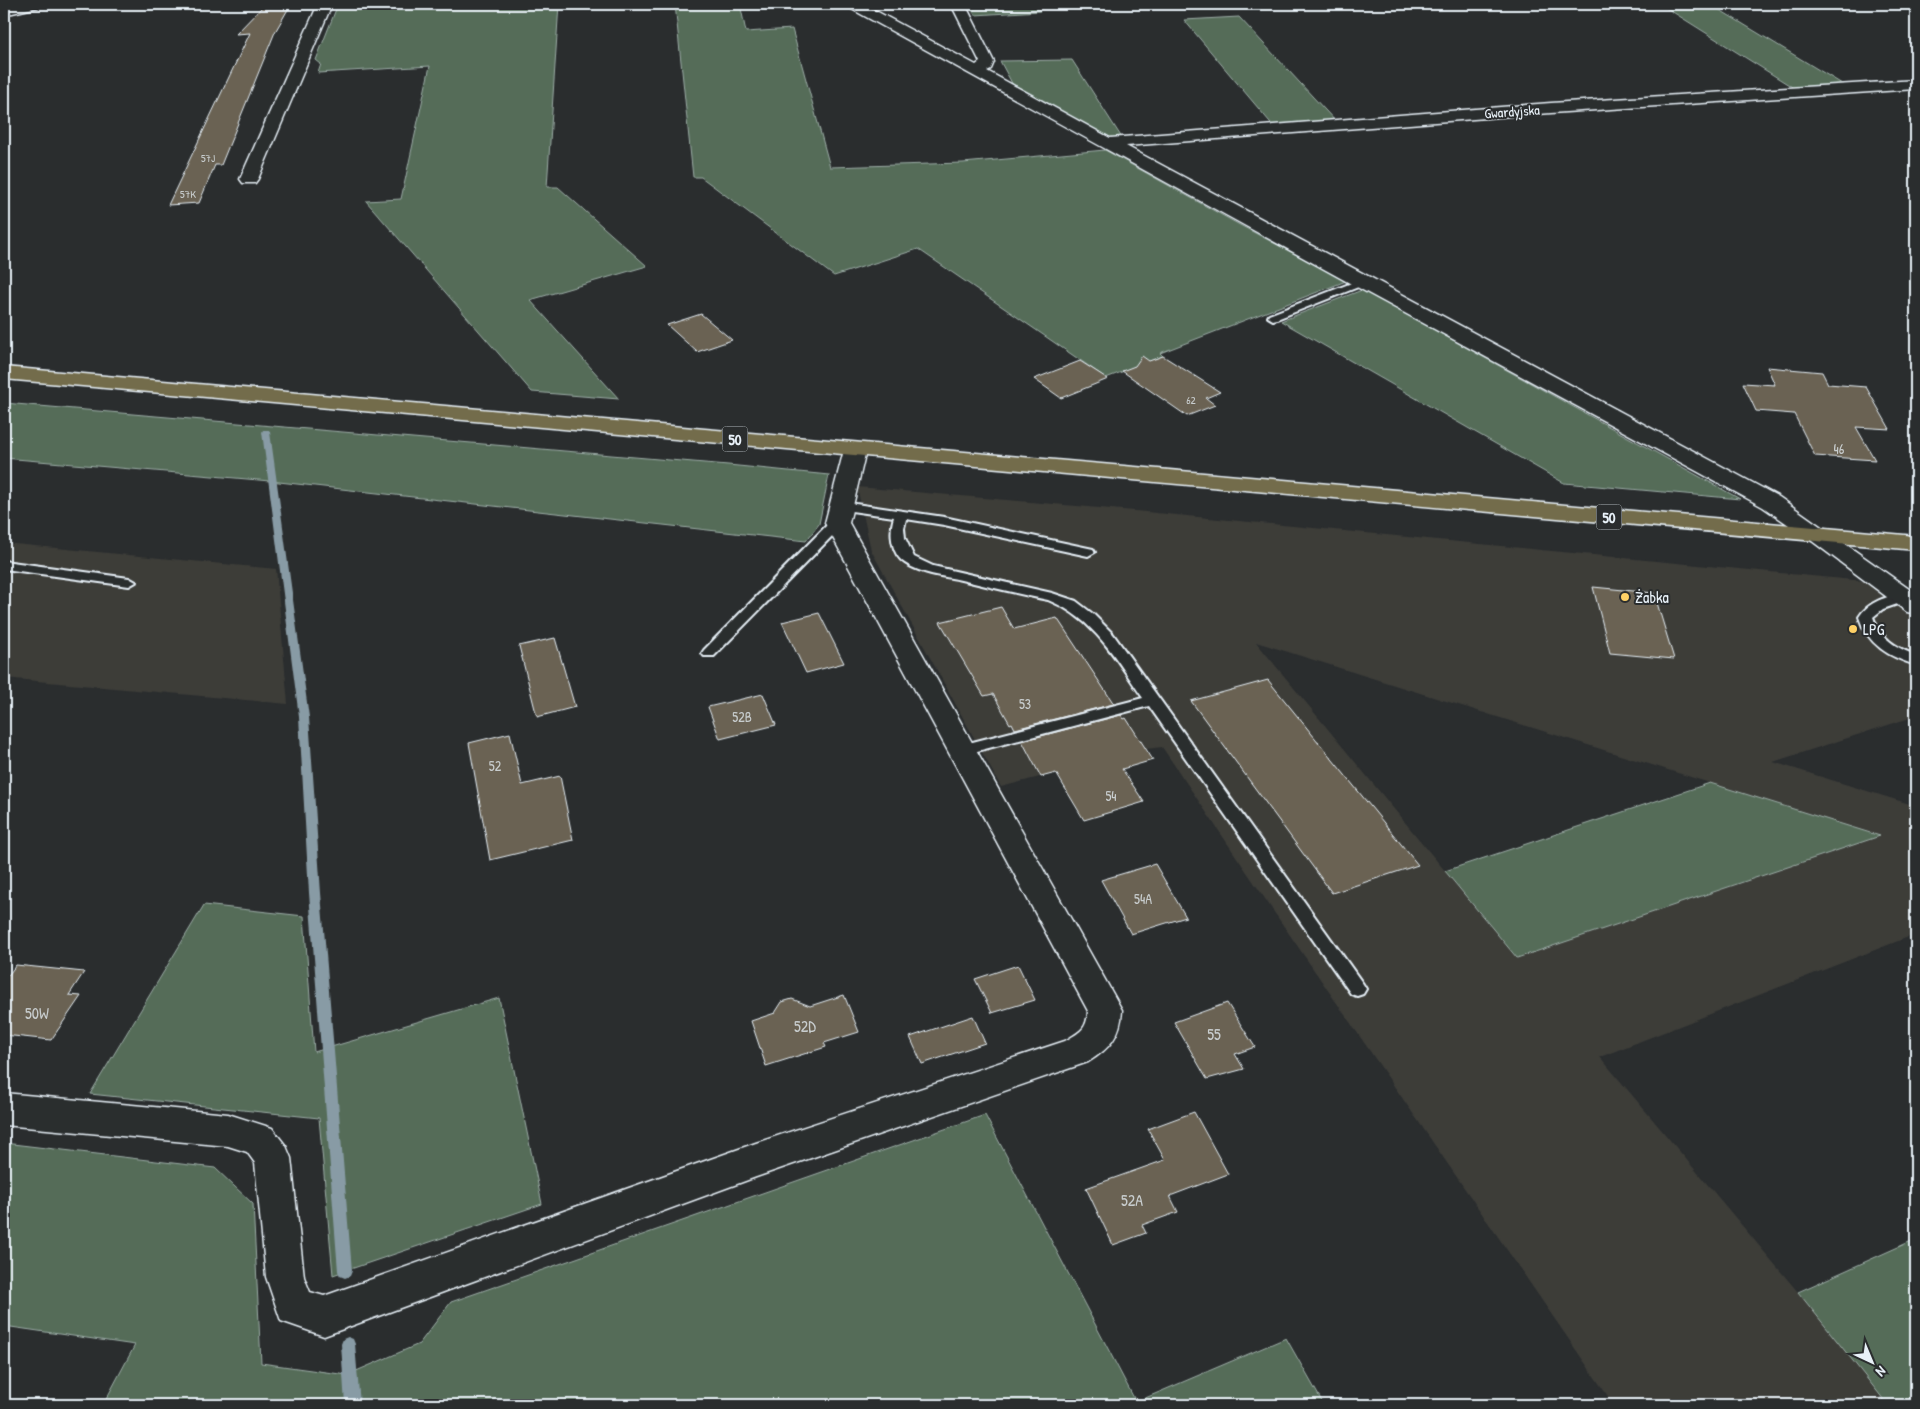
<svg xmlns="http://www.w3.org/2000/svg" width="1920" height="1409" viewBox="0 0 1920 1409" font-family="'Patrick Hand',sans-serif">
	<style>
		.built { fill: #3d3d39; fill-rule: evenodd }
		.green { fill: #546c59; stroke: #9eaea8 }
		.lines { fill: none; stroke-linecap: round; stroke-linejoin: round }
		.stream { fill: #889ba5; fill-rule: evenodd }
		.building { fill: #6a6252; stroke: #e8f1f8 }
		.lane-casing { stroke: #e8f1f8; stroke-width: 4 }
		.street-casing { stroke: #e8f1f8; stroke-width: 3 }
		.primary-casing { stroke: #e8f1f8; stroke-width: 3 }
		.lane { fill: #2a2d2e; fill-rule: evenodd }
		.street { fill: #2a2d2e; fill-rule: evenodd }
		.primary { fill: #736c4b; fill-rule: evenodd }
		.poi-dot { fill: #ffd166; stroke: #2a2d2e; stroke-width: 2 }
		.labels { text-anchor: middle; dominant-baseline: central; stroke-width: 4; stroke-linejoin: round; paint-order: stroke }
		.far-number-label { font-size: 11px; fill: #c8cdce }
		.far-street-label { font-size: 14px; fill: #e8f1f8; stroke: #2a2d2e }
		.number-label { font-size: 14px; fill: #c8cdce }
		.shield { fill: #2a2d2e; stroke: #afb6bb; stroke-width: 1 }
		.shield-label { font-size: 15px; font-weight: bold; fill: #e8f1f8 }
		.poi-label { font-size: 16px; fill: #e8f1f8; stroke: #2a2d2e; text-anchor: start }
		.near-number-label { font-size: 16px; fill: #c8cdce }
	</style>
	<rect width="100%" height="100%" fill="#2a2d2e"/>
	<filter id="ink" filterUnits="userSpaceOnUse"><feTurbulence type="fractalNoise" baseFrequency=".02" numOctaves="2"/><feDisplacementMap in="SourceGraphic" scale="10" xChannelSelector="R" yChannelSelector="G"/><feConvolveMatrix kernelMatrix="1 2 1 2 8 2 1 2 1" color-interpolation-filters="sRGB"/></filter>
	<g filter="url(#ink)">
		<g class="built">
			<path d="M857 487 1146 512 1864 581 1916 619V716L1773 762 1916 806V934L1600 1057 1798 1292 1888 1405H1614L1274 912 1162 747 1146 749 1001 787 871 550ZM1256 642 1710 783 1879 836 1517 958Z"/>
			<path d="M4 543 276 569 288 704 4 678Z"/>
		</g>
		<g class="green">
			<path d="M338 4H559L547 187H558L647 266 530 300 619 399 532 392 366 201 401 199 430 66 318 73 321 64 316 60Z"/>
			<path d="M675 4H740L746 32 792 29 830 167 963 163 1105 150 1238 224 1346 281 1160 353 1163 356 1106 378 918 249 834 276 701 177H693Z"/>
			<path d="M968 4H1035L1040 11 975 15Z"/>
			<path d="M1660 4H1710L1847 87 1797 90Z"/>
			<path d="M1239 17 1337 123 1275 128 1184 20Z"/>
			<path d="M1072 60 1122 138H1107L1014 87 1000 61Z"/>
			<path d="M1362 290 1740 499 1564 483 1281 321Z"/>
			<path d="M4 403 728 465 829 475 819 524 806 541 270 481 4 458Z"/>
			<path d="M1710 783 1880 836 1517 958 1445 871Z"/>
			<path d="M204 905 304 916 314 1052 499 998 542 1204 333 1275 319 1118 90 1094Z"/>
			<path d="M985 1115 1136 1402 1286 1338 1324 1405H103L135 1345 4 1326V1143L215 1168 253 1204 261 1363 347 1375 419 1344 451 1302Z"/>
			<path d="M1916 1239V1405H1888L1798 1292Z"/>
		</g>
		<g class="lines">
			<g class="stream">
				<path d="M263 430H269L270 432 309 717 321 893 352 1271 350 1276 345 1278 340 1276 338 1271 309 893 299 717 262 432Z"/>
				<path d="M348 1337 353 1339 355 1344 360 1405H345L341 1344 343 1339Z"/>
			</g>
		</g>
		<g class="building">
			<path d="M291 4 275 32 221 165H215L199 203 168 205 250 33 236 34 264 5Z"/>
			<path d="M701 314 732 340 697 352 667 325Z"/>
			<path d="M1142 356 1149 361 1163 356 1220 392 1206 398 1215 405 1187 416 1122 371 1135 366Z"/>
			<path d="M1080 361 1108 379 1061 398 1034 379Z"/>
			<path d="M1767 367 1822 372 1828 384 1866 387 1890 429 1856 427 1875 460 1815 456 1794 414 1756 411 1743 383 1775 385Z"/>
			<path d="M1593 587 1654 593 1674 659 1610 653Z"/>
			<path d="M1001 607 1014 629 1057 618 1114 704 1015 729 1012 723 1010 724 993 694 984 696 940 622Z"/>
			<path d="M819 613 844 663 806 673 782 622Z"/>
			<path d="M555 638 575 707 537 717 519 646Z"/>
			<path d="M1268 680 1418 865 1332 893 1191 701Z"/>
			<path d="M763 694 776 725 720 739 708 707Z"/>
			<path d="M1121 715 1124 719 1126 718 1153 760 1122 769 1144 802 1084 820 1056 773 1041 777 1022 741Z"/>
			<path d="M510 733 522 785 560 776 573 840 490 860 469 743Z"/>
			<path d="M1155 864 1186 917 1131 934 1101 880Z"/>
			<path d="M16 965 84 972 69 995 81 996 51 1040 4 1035V981Z"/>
			<path d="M1018 965 1035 1000 992 1013 975 979Z"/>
			<path d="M844 995 859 1032 824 1043 826 1047 766 1066 751 1021 775 1013 782 1002 792 999 810 1006Z"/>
			<path d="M1227 1003 1255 1047 1235 1054 1244 1069 1207 1079 1174 1022Z"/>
			<path d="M973 1016 985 1043 922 1064 910 1037Z"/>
			<path d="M1194 1112 1228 1174 1170 1196 1178 1212 1142 1225 1146 1233 1113 1245 1086 1188 1165 1160 1148 1129Z"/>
		</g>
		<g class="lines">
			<g class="lane-casing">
				<g id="lane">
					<path d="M1362 279 1366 280 1367 282 1366 284 1277 319 1273 320 1268 317 1269 315Z"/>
					<path d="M842 502 944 517 1093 549 1095 552 1088 556 944 525 906 519 904 528 905 538 914 557 933 566 1052 593 1076 601 1093 614 1113 634 1363 984 1366 989 1363 994 1357 996 1351 994 1149 706 962 755 957 754 954 750 957 746 1143 698C1116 659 1094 618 1048 600 1019 594 990 587 961 580 943 576 921 574 905 563 891 554 889 532 894 517L837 509 836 506 837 503Z"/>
					<path d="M837 519 842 520 844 523 842 526 714 656H704L702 653 704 650 832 520Z"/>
					<path d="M4 561 129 578 136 582 129 586 4 569Z"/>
					<path d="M1904 593 1909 594 1911 597 1909 600 1883 609 1873 617C1880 638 1896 648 1916 655V665C1889 657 1868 645 1859 617 1869 601 1886 597 1904 593Z"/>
				</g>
			</g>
			<g class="street-casing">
				<g id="street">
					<path d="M17 4H40L38 7 4 15V7Z"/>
					<path d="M318 4H332L258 179 255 183H243L240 179Z"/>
					<path d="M846 4H863L976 65 980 62 951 4H965L994 62 991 69 987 71 1110 138 1551 103 1916 80V89L1551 113 1126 146 1779 497 1916 594V614L1907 612 1812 541 1763 507 1355 286 848 7Z"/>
					<path d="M855 443 863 445 866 450 849 523 1122 1010C1121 1036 1109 1049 1088 1062L756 1177 324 1336 281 1321 266 1277 255 1163 247 1152 228 1146 4 1125V1093L228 1114 272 1128 286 1146 291 1158 304 1277 310 1292 324 1296 756 1143 1065 1041C1080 1032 1087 1030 1088 1011L825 523 844 450 847 445Z"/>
				</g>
			</g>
			<g class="primary-casing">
				<path id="primary" d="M4 367 1916 536V550L4 379Z"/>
			</g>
			<use href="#lane" class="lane"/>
			<use href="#street" class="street"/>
			<use href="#primary" class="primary"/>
		</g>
	</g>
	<g class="poi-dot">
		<circle cx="1625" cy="597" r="5"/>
		<circle cx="1853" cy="629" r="5"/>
	</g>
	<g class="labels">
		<g class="far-number-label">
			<text x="208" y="158">57J</text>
			<text x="188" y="194">57K</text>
			<text x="1191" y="400">62</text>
		</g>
		<g class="far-street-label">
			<text transform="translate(1512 111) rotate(-4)">Gwardyjska</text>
		</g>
		<g class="number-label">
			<text x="1839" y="448">46</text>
			<text x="1025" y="703">53</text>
			<text x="742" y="716">52B</text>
			<text x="495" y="765">52</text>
			<text x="1111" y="795">54</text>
			<text x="1143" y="898">54A</text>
		</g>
		<g class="shield">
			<rect x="722.5" y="426.5" width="25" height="25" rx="4"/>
			<rect x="1596.5" y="504.5" width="25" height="25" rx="4"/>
		</g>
		<g class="shield-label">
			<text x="735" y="439">50</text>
			<text x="1609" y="517">50</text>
		</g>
		<g class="poi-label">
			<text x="1635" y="597">Żabka</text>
			<text x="1863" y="629">LPG</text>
		</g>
		<g class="near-number-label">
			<text x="37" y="1013">50W</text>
			<text x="805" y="1026">52D</text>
			<text x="1214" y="1034">55</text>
			<text x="1132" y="1200">52A</text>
		</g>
	</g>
	<rect width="1920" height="1409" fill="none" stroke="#2a2d2e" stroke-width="20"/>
	<rect x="10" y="10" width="1900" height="1389" fill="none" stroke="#e8f1f8" stroke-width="2" filter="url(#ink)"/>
	<g transform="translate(1872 1362) rotate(136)" stroke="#2a2d2e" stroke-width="4" paint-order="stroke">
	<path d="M0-4L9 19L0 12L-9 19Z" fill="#e8f1f8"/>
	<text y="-8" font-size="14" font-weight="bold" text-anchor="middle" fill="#e8f1f8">N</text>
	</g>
</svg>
